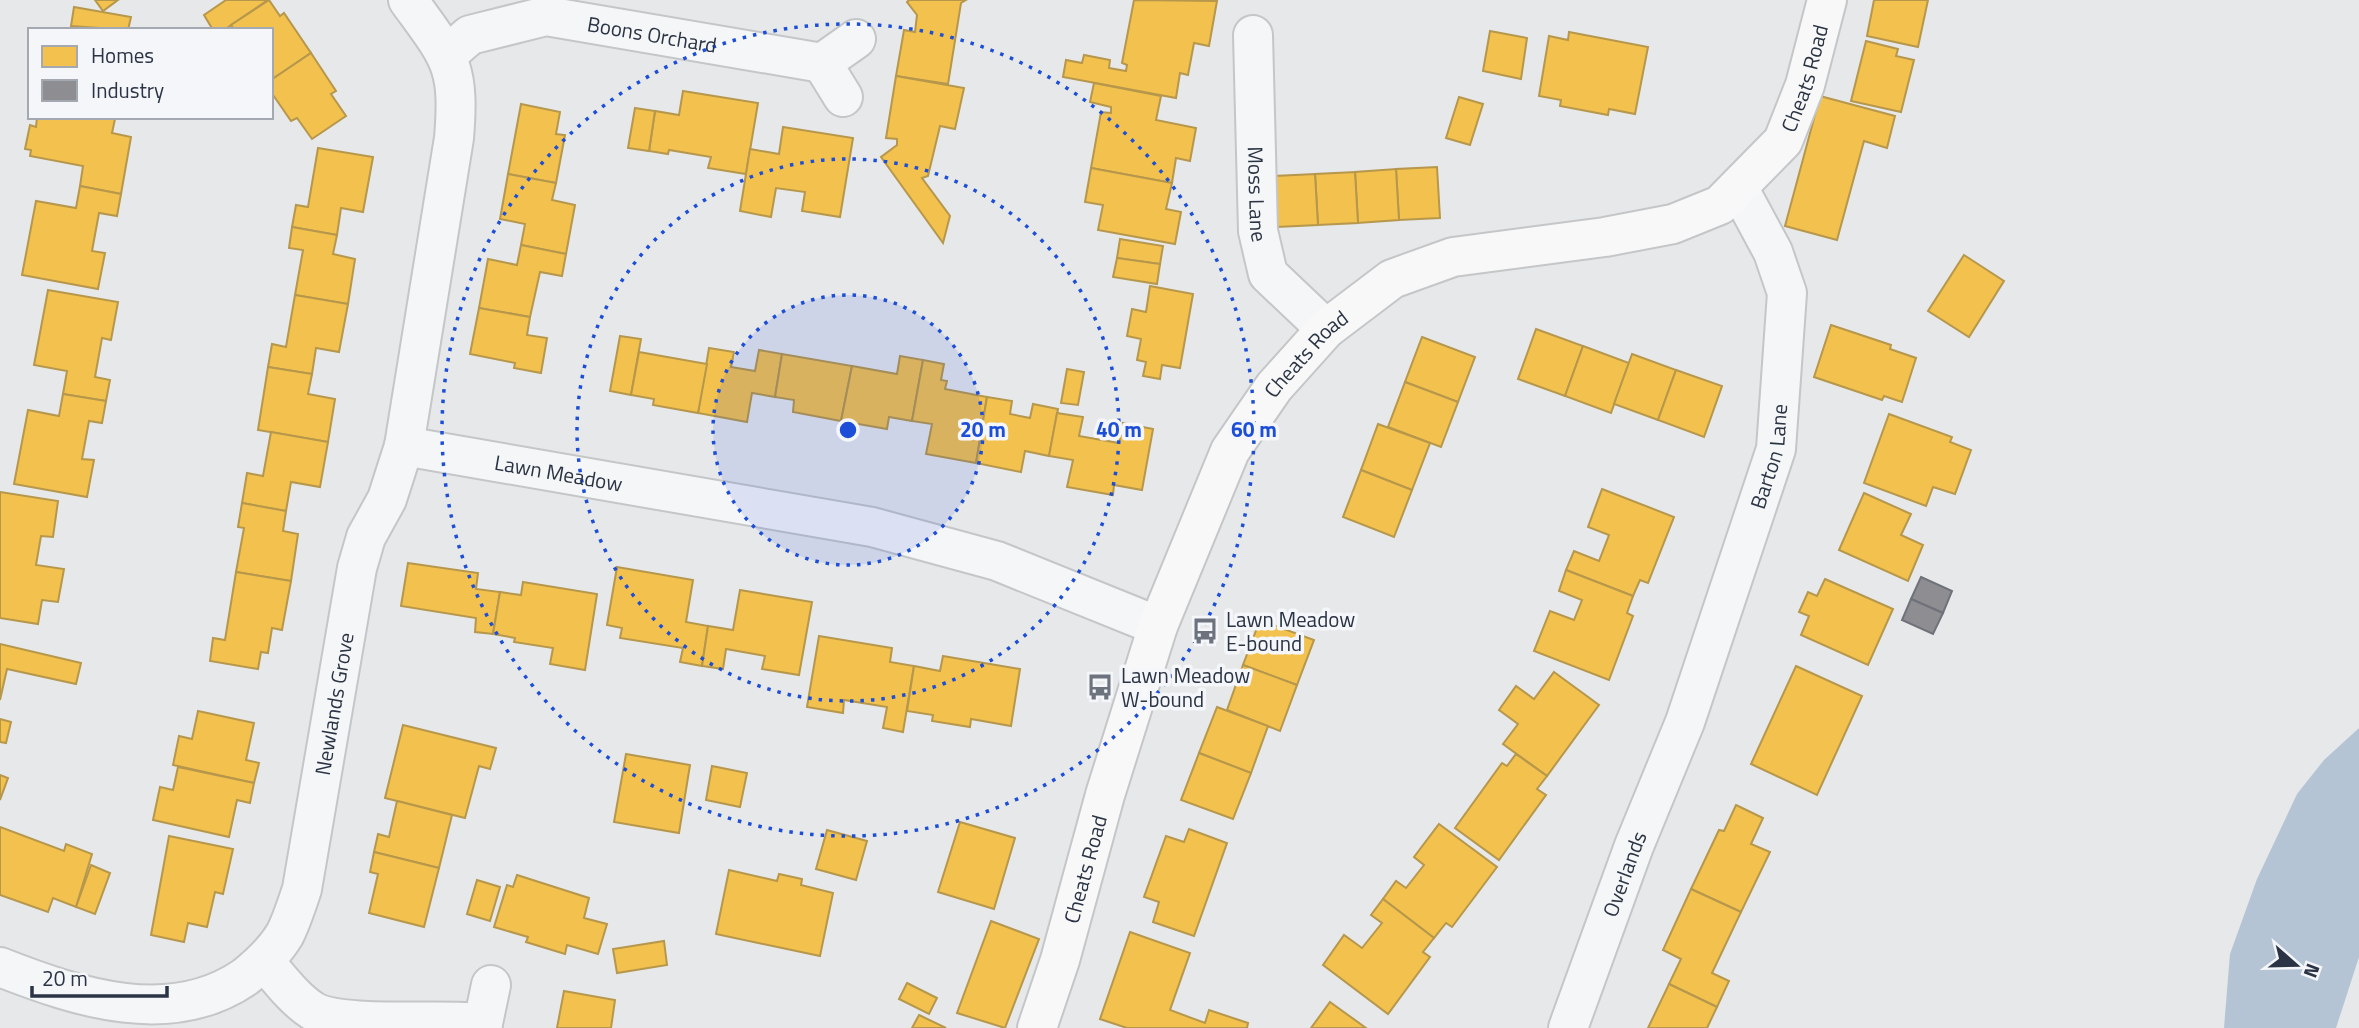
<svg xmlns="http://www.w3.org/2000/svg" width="2359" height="1028" viewBox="0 0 2359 1028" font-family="'Titillium Web',sans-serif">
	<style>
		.water { fill: #b4c4d5 }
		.homes { fill: #f2c14e; stroke: #b6974b; stroke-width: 2 }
		.industry { fill: #8d8d92; stroke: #70727b; stroke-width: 2 }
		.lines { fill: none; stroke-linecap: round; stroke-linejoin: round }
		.street-casing { stroke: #c4c6c8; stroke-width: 42 }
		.secondary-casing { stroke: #c4c6c8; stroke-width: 42 }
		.street { stroke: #f5f6f7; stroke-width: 38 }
		.secondary { stroke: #f8f8f8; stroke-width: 38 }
		.ring { fill: none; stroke: #1d4ed8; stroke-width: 3.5; stroke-dasharray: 3.5 7 }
		.labels { text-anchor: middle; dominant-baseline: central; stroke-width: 7; stroke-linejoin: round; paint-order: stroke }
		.street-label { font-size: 21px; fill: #2b3445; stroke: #f4f6f9 }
		.poi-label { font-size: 21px; fill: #2b3445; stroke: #f4f6f9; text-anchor: start }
		.centre { fill: #1d4ed8; stroke: #f4f6f9; stroke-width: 3.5 }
		.ring-label { font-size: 21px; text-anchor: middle; font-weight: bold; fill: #1d4ed8; stroke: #f4f6f9; stroke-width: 7; stroke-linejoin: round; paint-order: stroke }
	</style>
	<rect width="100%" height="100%" fill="#e6e8ea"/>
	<path class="water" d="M2359 728V957L2336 1028H2224L2230 954 2257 879 2297 794 2324 760Z"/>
	<g class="homes">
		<path d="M95 0H118L103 11Z"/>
		<path d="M226 0H268L224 30H213L204 15Z"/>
		<path d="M269 0 280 16 284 13 311 53 271 80V30H235L231 25Z"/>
		<path d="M909 0H966L961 3 948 84 896 76 904 30 915 32 917 15 907 2Z"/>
		<path d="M1134 0 1217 1 1209 46 1194 43 1188 75 1180 73 1176 98 1063 77 1066 60 1082 63 1084 55 1110 60 1109 68 1126 71 1127 65 1122 63Z"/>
		<path d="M1874 0H1928L1918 47 1867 36Z"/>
		<path d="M74 7 131 17 128 30 71 26Z"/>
		<path d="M1490 31 1527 38 1521 79 1483 71Z"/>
		<path d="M1569 32 1648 47 1635 114 1609 109 1608 115 1560 106 1561 100 1539 96 1549 36 1568 40Z"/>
		<path d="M1866 41 1898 49 1896 56 1914 60 1901 112 1851 101Z"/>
		<path d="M311 53 336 91 331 94 346 116 312 139 297 118 291 121 271 92V80Z"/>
		<path d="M896 76 964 88 955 129 940 126 928 176 922 178 950 216 943 243 881 157 897 145V139L886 138Z"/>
		<path d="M1094 83 1161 96 1156 120 1196 128 1190 161 1176 158 1172 183 1091 168 1101 112 1111 113V107L1090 102Z"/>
		<path d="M683 91 758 103 746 174 708 168 711 157 669 150 668 154 649 151 655 111 679 115Z"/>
		<path d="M1820 96 1895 116 1887 148 1864 141 1837 240 1785 226Z"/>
		<path d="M1459 97 1483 104 1470 145 1446 138Z"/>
		<path d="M521 104 560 112 556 134 565 135 556 183 508 174Z"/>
		<path d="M635 108 655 111 649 151 628 148Z"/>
		<path d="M37 117 115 119 112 133 131 137 121 194 80 186 83 166 30 156 31 150 25 149 30 125 36 127Z"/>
		<path d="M783 127 853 138 840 217 802 211 805 192 776 188 771 217 740 211 750 149 779 154Z"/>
		<path d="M318 148 373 157 363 212 341 208 337 235 292 227 296 205 308 207Z"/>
		<path d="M1437 167 1440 218 1399 220 1396 169Z"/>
		<path d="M1091 168 1172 183 1166 209 1181 212 1175 244 1098 230 1103 205 1085 202Z"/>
		<path d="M1396 169 1399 220 1358 223 1355 172Z"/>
		<path d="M1355 172 1358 223 1318 225 1315 174Z"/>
		<path d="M508 174 556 183 552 200 575 205 566 254 521 245 525 224 500 219Z"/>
		<path d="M1315 174 1318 225 1277 227 1274 176Z"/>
		<path d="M80 186 121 194 117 216 99 213 92 251 105 253 98 289 22 275 36 201 76 208Z"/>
		<path d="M292 227 337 235 333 254 355 259 348 304 295 295 303 250 289 248Z"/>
		<path d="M1120 239 1163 246 1160 264 1117 258Z"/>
		<path d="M521 245 566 254 562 276 540 272 530 317 479 308 488 259 517 265Z"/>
		<path d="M1964 255 2004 281 1969 337 1928 311Z"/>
		<path d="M1117 258 1160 264 1157 284 1113 277Z"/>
		<path d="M1150 286 1193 294 1180 368 1162 365 1160 379 1143 376 1146 362 1137 360 1141 339 1127 336 1132 309 1146 312Z"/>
		<path d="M48 290 118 302 111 340 102 338 95 377 110 380 106 401 63 394 67 371 34 365Z"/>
		<path d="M295 295 348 304 339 352 316 348 312 374 268 367 272 344 286 347Z"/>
		<path d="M479 308 530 317 527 335 547 338 541 373 514 368 515 363 470 354Z"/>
		<path d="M1831 325 1891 345 1890 349 1916 358 1902 402 1884 396 1882 400 1814 377Z"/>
		<path d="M1536 329 1583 346 1565 396 1518 379Z"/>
		<path d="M620 336 641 339 631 395 610 391Z"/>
		<path d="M1422 337 1475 357 1458 402 1405 382Z"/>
		<path d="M1583 346 1629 363 1611 413 1565 396Z"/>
		<path d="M709 348 734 352 731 367 755 371 759 350 782 354 775 397 752 393 747 422 698 413Z"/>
		<path d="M639 352 707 364 698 413 653 405 654 399 631 395Z"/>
		<path d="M782 354 852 366 841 421 793 412 794 400 775 397Z"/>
		<path d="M1632 354 1676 370 1658 420 1614 404Z"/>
		<path d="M900 356 923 360 912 421 889 417 887 429 841 421 852 366 897 374Z"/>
		<path d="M923 360 944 364 941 380 947 381 945 389 987 397 976 463 926 454 932 424 912 421Z"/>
		<path d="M268 367 312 374 308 394 335 399 328 442 258 430Z"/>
		<path d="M1067 369 1084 372 1078 405 1061 403Z"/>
		<path d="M1676 370 1722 386 1704 437 1658 420Z"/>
		<path d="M1405 382 1458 402 1441 447 1388 427Z"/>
		<path d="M63 394 106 401 102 423 89 421 82 459 94 460 87 497 14 484 28 410 59 416Z"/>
		<path d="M987 397 1012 401 1010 414 1030 418 1033 404 1058 409 1049 456 1025 451 1021 472 976 463Z"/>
		<path d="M1057 413 1083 417 1079 436 1119 443 1123 423 1153 429 1142 490 1114 485 1113 495 1067 487 1073 460 1049 456Z"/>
		<path d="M1889 414 1952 437 1950 442 1971 450 1955 494 1933 487 1926 506 1864 483Z"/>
		<path d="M1378 424 1430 443 1412 490 1361 470Z"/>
		<path d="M271 432 328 442 320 487 291 482 286 511 242 503 247 473 263 476Z"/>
		<path d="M1361 470 1412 490 1394 537 1343 517Z"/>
		<path d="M1602 489 1674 517 1648 583 1640 580 1633 596 1566 570 1574 551 1599 561 1609 535 1588 527Z"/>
		<path d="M0 492 58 501 53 537 41 536 36 565 64 569 58 602 42 600 38 624 0 618Z"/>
		<path d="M1864 493 1911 514 1901 535 1923 545 1908 581 1839 550Z"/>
		<path d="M242 503 286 511 283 531 298 534 291 581 236 572 244 528 238 527Z"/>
		<path d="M408 563 478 573 476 589 500 592 493 634 475 632 476 618 401 606Z"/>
		<path d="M617 567 693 580 686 622 708 626 702 666 680 662 683 648 620 638 622 628 607 625Z"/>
		<path d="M1566 570 1633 596 1627 613 1633 616 1609 680 1534 651 1550 611 1574 620 1582 600 1559 591Z"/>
		<path d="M236 572 291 581 282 630 272 628 268 653 261 652 258 669 210 661 213 638 225 640Z"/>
		<path d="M1825 579 1893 609 1868 665 1801 635 1809 616 1799 612 1808 592 1817 596Z"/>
		<path d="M523 582 597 594 585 670 550 664 553 648 514 642 515 638 493 634 500 592 521 595Z"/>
		<path d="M740 590 812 602 799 675 762 669 765 656 726 649 723 669 702 666 708 626 733 630Z"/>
		<path d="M1260 620 1314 640 1297 685 1243 665Z"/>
		<path d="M819 636 892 648 890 662 914 666 903 732 883 728 887 707 844 700 843 713 807 707Z"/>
		<path d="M0 644 81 663 76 684 7 669 0 700Z"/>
		<path d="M943 656 1020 669 1011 726 971 719 970 727 932 721 933 715 907 711 914 666 940 671Z"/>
		<path d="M1243 665 1297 685 1280 731 1227 710Z"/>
		<path d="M1796 666 1862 696 1817 795 1751 764Z"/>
		<path d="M1554 672 1599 705 1547 776 1503 744 1518 724 1499 710 1516 686 1534 699Z"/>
		<path d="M1217 707 1268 726 1251 773 1199 753Z"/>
		<path d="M198 711 254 723 246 760 259 763 254 783 173 765 179 736 192 739Z"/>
		<path d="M0 719 11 722 6 743 0 742Z"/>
		<path d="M403 725 496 748 490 769 479 766 465 818 385 798Z"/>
		<path d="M1199 753 1251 773 1233 819 1181 800Z"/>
		<path d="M626 754 690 765 679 833 614 822Z"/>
		<path d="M1516 754 1547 776 1537 789 1546 795 1499 860 1455 828 1502 763 1507 766Z"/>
		<path d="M712 766 747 773 740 807 706 800Z"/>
		<path d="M178 767 254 783 250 803 237 800 229 837 153 820 160 787 173 790Z"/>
		<path d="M0 775 8 778 0 800Z"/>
		<path d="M397 801 452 815 439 868 374 852 378 834 389 837Z"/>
		<path d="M1736 805 1763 818 1751 844 1770 852 1741 912 1691 889 1719 830 1724 831Z"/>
		<path d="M960 822 1015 838 994 909 938 892Z"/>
		<path d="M1439 824 1497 867 1452 927 1446 923 1434 938 1383 899 1396 881 1406 888 1424 865 1414 857Z"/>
		<path d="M0 827 64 851 66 844 92 854 76 907 53 898 48 912 0 895Z"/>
		<path d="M1189 829 1227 843 1194 936 1153 922 1159 902 1144 897 1166 836 1184 842Z"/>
		<path d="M827 830 867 841 856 880 816 869Z"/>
		<path d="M169 836 233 849 223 894 215 892 207 927 188 923 184 942 151 935Z"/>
		<path d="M374 852 439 868 424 927 369 913 378 874 370 872Z"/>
		<path d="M91 865 110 873 95 914 76 907Z"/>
		<path d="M729 870 777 881 779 874 802 879 801 885 833 893 820 956 716 934Z"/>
		<path d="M517 875 589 898 584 918 607 924 598 954 567 945 565 954 526 942 528 937 494 927 507 885 513 887Z"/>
		<path d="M477 880 500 887 490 921 467 914Z"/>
		<path d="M1691 889 1741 912 1712 973 1729 981 1717 1007 1669 984 1681 959 1663 950Z"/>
		<path d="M1383 899 1434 938 1423 952 1430 957 1388 1014 1323 965 1344 935 1362 948 1382 923 1371 915Z"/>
		<path d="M991 921 1039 939 1005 1028 957 1013Z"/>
		<path d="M1130 932 1190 953 1170 1010 1205 1023 1209 1010 1248 1023 1247 1028H1127L1100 1019Z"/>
		<path d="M664 941 667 965 617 973 613 949Z"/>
		<path d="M907 983 937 998 929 1014 899 999Z"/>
		<path d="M1669 984 1717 1007 1707 1028H1648Z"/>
		<path d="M564 991 615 1000 611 1028H557Z"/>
		<path d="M1330 1002 1366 1028H1311Z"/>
		<path d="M919 1015 946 1028H912Z"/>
	</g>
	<g class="industry">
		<path d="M1921 577 1952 591 1943 613 1911 599Z"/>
		<path d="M1911 599 1943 613 1933 634 1902 620Z"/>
	</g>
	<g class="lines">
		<g class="street-casing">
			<g id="street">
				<path id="s1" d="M408 0C450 58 460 65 454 138L404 446 872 527 997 561 1158 626"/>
				<path id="s2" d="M1253 35 1258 231 1268 274 1326 329"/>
				<path id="s3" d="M448 54 470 35 546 16 822 63 856 39"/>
				<path d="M822 63 843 97"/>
				<path d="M264 961C278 977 294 999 313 1011 342 1028 442 1018 483 1023"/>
				<path id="s4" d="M0 967C79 998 171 1028 245 977 260 965 275 951 285 934 292 920 297 904 302 889L357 568 366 537 387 499 404 446"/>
				<path d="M482 1028 491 985"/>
				<path id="s5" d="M1568 1028 1634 846 1685 722 1776 449 1787 293 1773 252 1739 189"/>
			</g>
		</g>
		<g class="secondary-casing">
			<g id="secondary">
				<path id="s6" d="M1037 1028 1060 960 1105 795 1158 626 1230 451 1274 387 1326 329 1392 279 1453 257 1605 237 1673 224 1720 205 1783 141 1805 85 1827 0"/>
			</g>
		</g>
		<use href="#street" class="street"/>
		<use href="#secondary" class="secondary"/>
	</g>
	<circle cx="848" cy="430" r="135" fill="#1d4ed8" fill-opacity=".12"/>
	<g class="ring">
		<circle cx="848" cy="430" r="135"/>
		<circle cx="848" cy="430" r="271"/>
		<circle cx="848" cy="430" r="406"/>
	</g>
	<defs>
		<g id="bus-bare" transform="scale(2.1)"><path d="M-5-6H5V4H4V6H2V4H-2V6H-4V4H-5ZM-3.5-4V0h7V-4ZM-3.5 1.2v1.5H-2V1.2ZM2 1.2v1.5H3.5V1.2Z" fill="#6c737f" stroke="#f4f6f9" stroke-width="2.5" paint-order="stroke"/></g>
	</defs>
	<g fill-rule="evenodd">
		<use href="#bus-bare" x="1205" y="631"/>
		<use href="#bus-bare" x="1100" y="687"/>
	</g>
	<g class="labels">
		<g class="street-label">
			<text stroke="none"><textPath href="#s3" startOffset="215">Boons Orchard</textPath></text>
			<text stroke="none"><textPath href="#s6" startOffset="1342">Cheats Road</textPath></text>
			<text stroke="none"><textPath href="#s2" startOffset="159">Moss Lane</textPath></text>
			<text stroke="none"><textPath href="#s6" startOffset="733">Cheats Road</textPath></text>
			<text stroke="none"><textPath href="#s5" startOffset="607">Barton Lane</textPath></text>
			<text stroke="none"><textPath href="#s1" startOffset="620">Lawn Meadow</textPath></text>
			<text stroke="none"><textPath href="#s4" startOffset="551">Newlands Grove</textPath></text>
			<text stroke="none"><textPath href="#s6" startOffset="166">Cheats Road</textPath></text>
			<text stroke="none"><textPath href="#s5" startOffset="164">Overlands</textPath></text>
		</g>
		<g class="poi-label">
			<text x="1226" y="619">Lawn Meadow<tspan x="1226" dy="24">E-bound</tspan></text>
			<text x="1121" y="675">Lawn Meadow<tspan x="1121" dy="24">W-bound</tspan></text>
		</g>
	</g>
	<circle cx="848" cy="430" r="10" class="centre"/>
	<g class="ring-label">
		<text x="983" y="437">20 m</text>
		<text x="1119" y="437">40 m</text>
		<text x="1254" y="437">60 m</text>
	</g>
	<rect x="28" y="28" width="245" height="91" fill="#f4f6f9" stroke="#a4a8b1" stroke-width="2"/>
	<rect x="42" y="46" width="35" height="21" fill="#f2c14e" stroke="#a4a8b1" stroke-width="2"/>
	<text x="91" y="63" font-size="21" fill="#2b3445">Homes</text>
	<rect x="42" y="80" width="35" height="21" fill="#8d8d92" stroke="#a4a8b1" stroke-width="2"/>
	<text x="91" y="98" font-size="21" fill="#2b3445">Industry</text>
	<g transform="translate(2296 965) rotate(110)" stroke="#f4f6f9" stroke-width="5" paint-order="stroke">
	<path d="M0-5L12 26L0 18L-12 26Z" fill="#2b3445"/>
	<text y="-10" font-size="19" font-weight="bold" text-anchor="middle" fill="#2b3445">N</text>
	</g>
	<path d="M32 986v10h135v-10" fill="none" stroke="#2b3445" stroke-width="3.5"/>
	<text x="42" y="986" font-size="21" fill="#2b3445" stroke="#f4f6f9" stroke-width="5" paint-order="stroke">20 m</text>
</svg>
